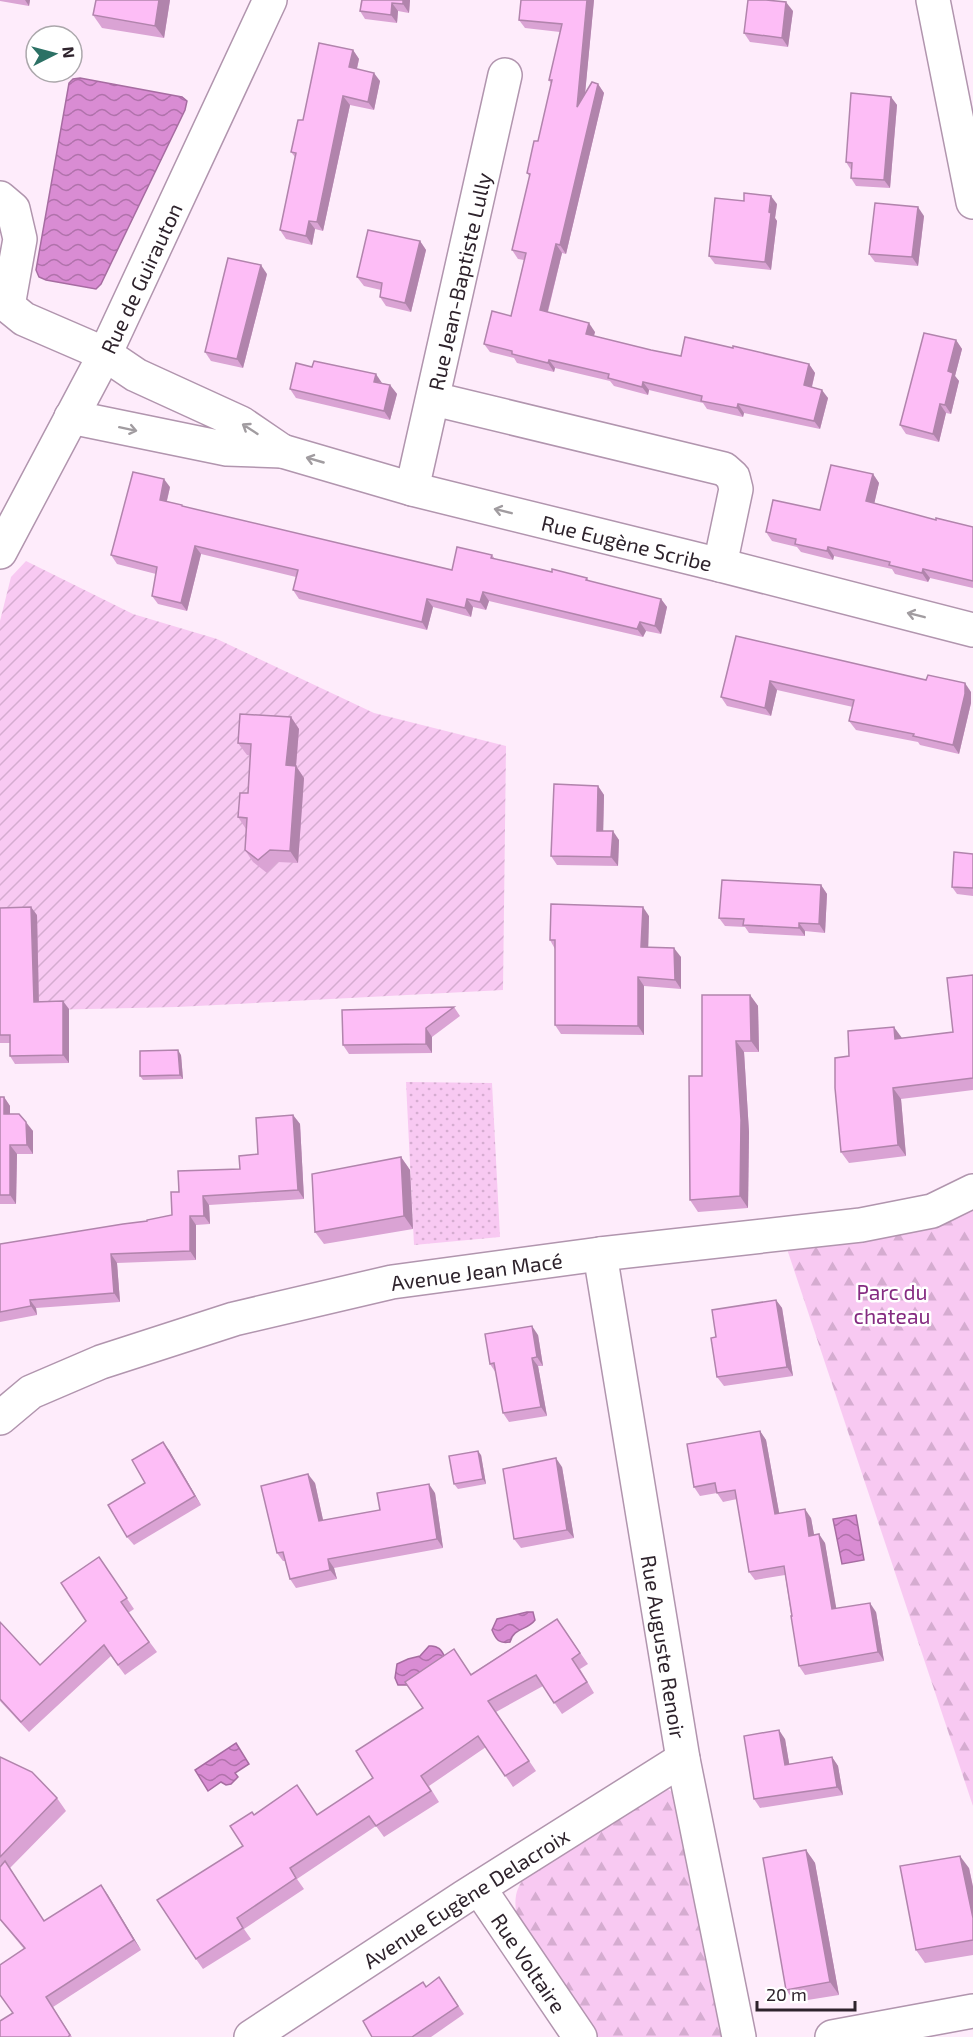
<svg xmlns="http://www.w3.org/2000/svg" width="973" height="2037" viewBox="0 0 973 2037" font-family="'Exo 2',sans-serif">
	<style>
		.grass { fill: url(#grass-dots) }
		.forest { fill: url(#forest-firs) }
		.garden { fill: url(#garden-furrows) }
		.water { fill: url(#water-waves); stroke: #a66ca1; stroke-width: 1.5 }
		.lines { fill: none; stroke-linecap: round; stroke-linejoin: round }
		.minor-casing { stroke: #b195ae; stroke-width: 36 }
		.minor { stroke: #fff; stroke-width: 33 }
		.wall { fill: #daa3d4 }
		.shaded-wall { fill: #b184ac }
		.building { fill: #fdbdf6; stroke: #b184ac; stroke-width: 1.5 }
		.oneway { stroke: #a19ca0 }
		.labels { text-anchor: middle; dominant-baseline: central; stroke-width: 5; stroke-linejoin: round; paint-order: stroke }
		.street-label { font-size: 21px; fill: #2e232c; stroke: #fff }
		.park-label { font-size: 21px; fill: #852b81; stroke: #fff }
	</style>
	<defs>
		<pattern id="grass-dots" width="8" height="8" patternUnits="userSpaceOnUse" patternTransform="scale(1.5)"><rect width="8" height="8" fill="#f8c9f2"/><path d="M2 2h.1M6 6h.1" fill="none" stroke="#d5acd0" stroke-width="1.8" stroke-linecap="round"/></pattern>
		<pattern id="forest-firs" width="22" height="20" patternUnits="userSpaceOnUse" patternTransform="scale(1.5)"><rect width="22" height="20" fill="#f8c9f2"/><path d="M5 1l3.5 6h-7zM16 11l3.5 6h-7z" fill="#d5acd0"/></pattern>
		<pattern id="garden-furrows" width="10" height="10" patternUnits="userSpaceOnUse" patternTransform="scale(1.5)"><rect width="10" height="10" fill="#f8c9f2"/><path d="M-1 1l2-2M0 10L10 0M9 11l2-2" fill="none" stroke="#d5acd0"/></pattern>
		<pattern id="water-waves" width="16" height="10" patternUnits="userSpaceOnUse" patternTransform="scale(1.5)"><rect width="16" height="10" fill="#d98cd3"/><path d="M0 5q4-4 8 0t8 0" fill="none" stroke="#b072ab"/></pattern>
	</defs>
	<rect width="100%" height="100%" fill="#feecfb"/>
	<path class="grass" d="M406 1082 492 1083 500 1237 414 1245Z"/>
	<g class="forest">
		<path d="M973 1191V1806L782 1234Z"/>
		<path d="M658 1788 667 1789 680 1796 724 2024 722 2037H596L516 1912C514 1894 517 1888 527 1873Z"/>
	</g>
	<path class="garden" d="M26 561 133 614 217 639 374 713 506 746 503 990 177 1007 0 1011V621L11 577Z"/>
	<g class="water">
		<path d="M80 78 182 97 187 101 185 110 101 284 96 289 46 280 39 277 36 270 69 83 73 79Z"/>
		<path d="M856 1515 864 1560 842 1564 833 1519Z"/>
		<path d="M527 1612H533L535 1620C528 1630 513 1628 510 1642 499 1644 496 1640 492 1630L497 1619Z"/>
		<path d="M429 1646C438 1645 442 1650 445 1658L408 1685H398L395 1678 397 1664 408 1659 420 1656Z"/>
		<path d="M236 1743 249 1764 235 1773 238 1777 231 1784 226 1785 221 1782 208 1791 195 1770Z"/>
	</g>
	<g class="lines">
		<g class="minor-casing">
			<g id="minor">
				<path d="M933 0 973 202"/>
				<path d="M0 198 13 209 20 239 8 306 24 319 105 354 136 375 241 423 282 451 227 449 71 417"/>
				<path d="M434 399 724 469 733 477 736 489 720 565"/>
				<path id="s1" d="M282 451 412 489 720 565 973 630"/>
				<path id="s2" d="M412 489 505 75"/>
				<path id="s3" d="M0 552 105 354 270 0"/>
				<path id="s4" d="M600 1254 683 1759 739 2037"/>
				<path id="s5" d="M0 1418 31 1392 101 1362 234 1319 392 1282 600 1254 861 1225 932 1211 973 1191"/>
				<path id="s6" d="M479 1888 580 2037"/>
				<path id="s7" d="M251 2037 464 1897 683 1759"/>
				<path d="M832 2037 973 2011"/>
			</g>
		</g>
		<use href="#minor" class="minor"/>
	</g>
	<g class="wall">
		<path d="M0 0H30L29 6 0 1Z"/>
		<path d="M170 0 164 38 102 28 93 15Z"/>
		<path d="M361 0H410L409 13 398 11 397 23 365 19 360 11Z"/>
		<path d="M521 0H594L585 93 598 84 604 93 566 254 562 253 548 312 595 332 594 336 651 350 681 356 733 348 809 364 815 373 812 387 828 398 820 429 744 413 743 417 707 409 703 403 649 390 648 395 614 386 610 381 555 368 554 372 517 363 514 358 490 352 484 344 511 316 524 260 518 259 512 250 530 177 527 173 538 141 551 84 549 80 560 32 525 28 519 20Z"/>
		<path d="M793 11 788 47 750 42 744 33Z"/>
		<path d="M353 50 359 59 357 69 380 81 374 110 350 105 323 231 315 229 312 245 286 239 280 230 295 157 291 152 303 120Z"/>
		<path d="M891 97 897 105 890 188 856 186 851 178V170L846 162Z"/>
		<path d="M777 204 775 218 777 221 771 270 715 264 709 256Z"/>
		<path d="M924 216 918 266 875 262 869 254Z"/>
		<path d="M420 241 426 250 411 312 386 306 380 297 381 290 364 286 357 277Z"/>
		<path d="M267 274 243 368 211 361 205 352Z"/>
		<path d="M956 340 962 349 955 376 959 381 951 414 946 413 939 442 906 434 900 425Z"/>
		<path d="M382 383 390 385 397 394 390 420 296 398 290 389Z"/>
		<path d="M873 474 879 483 874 503 936 520 973 527V588L930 578 928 582 895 574 892 569 834 556 833 560 801 552 797 547 772 541 766 532 820 510Z"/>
		<path d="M170 487 167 501 184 507 452 570 492 555 495 559 552 572 587 578 589 581 661 599 667 607 661 634 646 631 643 637 489 601 486 610 473 607 471 617 433 607 427 630 299 599 293 590 296 577 201 554 187 611 158 604 152 596 156 574 117 564 111 555Z"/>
		<path d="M736 636 971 692V703L959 754 920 745 918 742 856 730 849 721 853 707 777 690 771 716 727 706 721 697Z"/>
		<path d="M291 717 299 729 296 766 304 778 298 863 278 862 267 873 253 862 245 850 246 829 238 817 248 793 250 755H247L238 743Z"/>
		<path d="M598 786 604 795 603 831 619 840 618 866 557 865 551 856Z"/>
		<path d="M973 854V896L957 894 952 887Z"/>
		<path d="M821 885 827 894 825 933 805 931V936L749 933 745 927 725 926 719 918Z"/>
		<path d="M37 915 39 1002 69 1009V1063L15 1064 10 1056V1043H0V1002Z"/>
		<path d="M649 916 648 947 681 957V989L644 986V1035L561 1034 555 1025V949L550 940Z"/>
		<path d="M973 975V1090L901 1099 906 1156 849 1163 841 1152 849 1056 902 1038 953 1032Z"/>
		<path d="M750 995 758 1006 759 1052H744L749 1132 748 1208 698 1212 690 1200 702 1076Z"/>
		<path d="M454 1007 460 1016 432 1037V1053L349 1054 343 1045Z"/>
		<path d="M181 1055 183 1079 143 1080 140 1076Z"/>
		<path d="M0 1097H4L10 1106V1114L33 1131V1154H17L16 1204H0Z"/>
		<path d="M293 1115 300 1124 304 1199 209 1205 210 1224 196 1225V1260L117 1263 120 1302 36 1308 37 1315 0 1322V1244L147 1221 172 1215 179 1192 240 1169 258 1154Z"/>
		<path d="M401 1157 410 1170 413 1229 324 1244 315 1232Z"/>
		<path d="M776 1300 782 1308 793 1376 724 1386 717 1377 716 1337Z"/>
		<path d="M538 1335 543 1366H538L547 1416 509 1422 503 1413 496 1373 490 1364Z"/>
		<path d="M760 1431 766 1440 779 1513 811 1518 814 1535 825 1543 836 1609 876 1612 884 1661 805 1675 799 1666 785 1575 755 1580 749 1572 737 1499 723 1502 717 1493 700 1496 694 1487Z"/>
		<path d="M169 1450 201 1505 134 1545 127 1537 145 1483Z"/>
		<path d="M481 1455 486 1484 458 1489 454 1484Z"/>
		<path d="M562 1467 574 1538 521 1548 514 1539Z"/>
		<path d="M315 1483 323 1520 380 1510 435 1493 443 1548 334 1568 337 1579 296 1588 290 1579 285 1561H283L277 1553Z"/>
		<path d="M99 1557 134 1609 128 1613 157 1652 125 1675 111 1656 29 1732 0 1701V1622L40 1665 86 1621Z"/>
		<path d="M557 1619 588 1664 580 1669 594 1693 562 1714 543 1686 496 1712 536 1771 513 1787 486 1747 429 1786 439 1802 384 1837 376 1826 297 1879 304 1889 244 1929 251 1939 203 1969 196 1959 243 1846 254 1814 317 1815 373 1778 423 1708 471 1674Z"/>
		<path d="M785 1739 789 1764 832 1757 838 1766 843 1795 760 1808 754 1799Z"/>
		<path d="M0 1757 57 1798 66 1811 10 1868 44 1921 101 1885 141 1950 53 2007 72 2037H0L13 2013 24 1949 0 1920Z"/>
		<path d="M806 1850 815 1863 839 1995 795 2002 786 1990Z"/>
		<path d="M969 1868 973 1887V1955L925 1963 916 1950Z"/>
		<path d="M439 1977 464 2014 431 2037H372L426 1987Z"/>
	</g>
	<g class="shaded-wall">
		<path d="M25 0H30L29 6Z"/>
		<path d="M159 0H170L164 38 155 26Z"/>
		<path d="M403 0H410L409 13 403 4Z"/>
		<path d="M587 0H594L583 115 577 107Z"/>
		<path d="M786 2 793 11 788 47 782 38Z"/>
		<path d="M392 3 398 11 397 23 391 15Z"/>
		<path d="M353 50 359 59 355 76 349 67Z"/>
		<path d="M374 73 380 81 374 110 368 102Z"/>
		<path d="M598 84 604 93 566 254 560 245Z"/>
		<path d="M343 96 350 105 323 231 317 222Z"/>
		<path d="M891 97 897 105 890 188 884 180Z"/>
		<path d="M771 196 777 204 775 218 777 221 771 270 765 262Z"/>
		<path d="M918 207 924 216 918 266 912 257Z"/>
		<path d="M309 221 315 229 312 245 306 236Z"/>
		<path d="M420 241 426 250 411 312 405 303Z"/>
		<path d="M556 244 562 253 546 318 540 310Z"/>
		<path d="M261 265 267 274 243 368 237 359Z"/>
		<path d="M589 323 595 332 592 342 586 334Z"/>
		<path d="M956 340 962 349 955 376 959 381 951 414 945 405 948 371Z"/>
		<path d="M549 360 555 368 554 372 548 363Z"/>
		<path d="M809 364 815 373 810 394 804 385Z"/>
		<path d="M376 374 382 383 374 382Z"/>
		<path d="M643 382 649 390 648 395 642 387Z"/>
		<path d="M390 385 397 394 390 420 384 411Z"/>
		<path d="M822 390 828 398 820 429 814 421Z"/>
		<path d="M738 404 744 413 743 417 737 408Z"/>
		<path d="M940 404 946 413 939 442 933 434Z"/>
		<path d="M873 474 879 483 873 509 866 501Z"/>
		<path d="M164 479 170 487 165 508 160 500Z"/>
		<path d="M195 546 201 554 187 611 181 603Z"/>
		<path d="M828 547 834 556 833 560 827 551Z"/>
		<path d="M923 569 930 578 928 582 922 573Z"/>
		<path d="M483 592 489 601 486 610 480 602Z"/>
		<path d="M427 599 433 607 427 630 422 622Z"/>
		<path d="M467 599 473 607 471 617 465 608Z"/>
		<path d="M661 599 667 607 661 634 655 626Z"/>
		<path d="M640 622 646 631 643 637 637 629Z"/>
		<path d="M770 681 777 690 771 716 765 708Z"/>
		<path d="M965 683 971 692V703L959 754 953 745Z"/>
		<path d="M291 717 299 729 295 778 286 765Z"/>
		<path d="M296 766 304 778 298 863 290 851Z"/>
		<path d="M598 786 604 795 603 840 597 831Z"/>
		<path d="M613 831 619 840 618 866 611 857Z"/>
		<path d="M821 885 827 894 825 933 819 924Z"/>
		<path d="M31 907 37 915 39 1010 34 1002Z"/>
		<path d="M643 907 649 916 648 956 641 947Z"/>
		<path d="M799 923 805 931V936L799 928Z"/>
		<path d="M674 948 681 957V989L675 980Z"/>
		<path d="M638 977 644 986V1035L638 1026Z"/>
		<path d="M750 995 758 1006 759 1052 751 1041Z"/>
		<path d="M63 1001 69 1009V1063L63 1055Z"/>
		<path d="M894 1027 902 1038 895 1039Z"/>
		<path d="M426 1028 432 1037V1053L426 1044Z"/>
		<path d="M736 1041 744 1052 749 1132 748 1208 740 1196Z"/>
		<path d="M178 1050 181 1055 183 1079 180 1075Z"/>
		<path d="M893 1088 901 1099 906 1156 898 1145Z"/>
		<path d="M4 1097 10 1106V1123L4 1114Z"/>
		<path d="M293 1115 300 1124 304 1199 298 1190Z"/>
		<path d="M26 1122 33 1131V1154L27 1145Z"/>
		<path d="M10 1145 17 1154 16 1204 10 1195Z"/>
		<path d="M401 1157 410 1170 413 1229 404 1216Z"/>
		<path d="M203 1196 209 1205 210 1224 204 1216Z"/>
		<path d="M190 1216 196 1225V1260L190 1251Z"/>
		<path d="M111 1254 117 1263 120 1302 114 1293Z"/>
		<path d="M30 1300 36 1308 37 1315 31 1306Z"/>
		<path d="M776 1300 782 1308 793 1376 787 1367Z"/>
		<path d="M532 1326 538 1335 543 1366 537 1357Z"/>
		<path d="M532 1358 538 1366 547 1416 541 1407Z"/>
		<path d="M760 1431 766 1440 781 1523 775 1514Z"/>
		<path d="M163 1442 169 1450 201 1505 195 1496Z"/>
		<path d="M478 1451 481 1455 486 1484 483 1479Z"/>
		<path d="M556 1458 562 1467 574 1538 567 1530Z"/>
		<path d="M308 1474 315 1483 325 1529 319 1521Z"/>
		<path d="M429 1484 435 1493 443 1548 437 1539Z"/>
		<path d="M805 1509 811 1518 816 1545 809 1536Z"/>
		<path d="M819 1534 825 1543 838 1618 832 1609Z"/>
		<path d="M328 1559 334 1568 337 1579 330 1570Z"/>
		<path d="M870 1603 876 1612 884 1661 878 1652Z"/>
		<path d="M779 1730 785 1739 791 1774 785 1765Z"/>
		<path d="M832 1757 838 1766 843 1795 837 1787Z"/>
		<path d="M806 1850 815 1863 839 1995 830 1982Z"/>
		<path d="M960 1856 969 1868 973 1887V1918Z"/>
		<path d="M101 1885 108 1895 141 1950 134 1940Z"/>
	</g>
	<g class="building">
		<path d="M96 0H159L155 26 93 15Z"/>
		<path d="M362 0H403V4L392 3 391 15 360 11Z"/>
		<path d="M521 0H587L577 107 592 82 598 84 560 245 556 244 540 310 589 323 586 334 651 350 681 356 685 337 733 348V346L809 364 804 385 822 390 814 421 738 404 737 408 701 401 702 396 643 382 642 387 608 378 609 374 549 360 548 363 512 354V351L484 344 492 311 511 316 526 253 512 250 530 174 527 173 534 141H538L552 80H549L562 24 519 20Z"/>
		<path d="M748 0H766L786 2 782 38 744 33Z"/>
		<path d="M319 43 353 50 349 67 374 73 368 102 343 96 317 222 309 221 306 236 280 230 296 153 291 152 298 120H303Z"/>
		<path d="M851 93 891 97 884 180 851 178 852 163 846 162Z"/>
		<path d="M744 193 771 196 769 212 771 213 765 262 709 256 715 198 744 201Z"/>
		<path d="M875 203 918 207 912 257 869 254Z"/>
		<path d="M368 230 420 241 405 303 380 297 382 283 357 277Z"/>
		<path d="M228 258 261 265 237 359 205 352Z"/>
		<path d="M924 333 956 340 948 371 953 373 945 405 940 404 933 434 900 425Z"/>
		<path d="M314 361 376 374 374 382 390 385 384 411 290 389 296 363 312 367Z"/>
		<path d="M831 465 873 474 866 501 936 520V518L973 527V581L923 569 922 573 889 565 890 562 828 547 827 551 795 544 796 539 766 532 773 500 820 510Z"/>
		<path d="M133 472 164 479 160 500 182 505V506L452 570 457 547 492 555 491 558 522 565 552 572V569L587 578 586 580 661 599 655 626 640 622 637 629 483 592 480 602 467 599 465 608 427 599 422 622 293 590 298 570 195 546 181 603 152 596 157 567 111 555Z"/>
		<path d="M736 636 926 680 928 675 965 683V694L953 745 913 736 914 734 849 721 854 700 770 681 765 708 721 697Z"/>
		<path d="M240 714 291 717 286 765 296 766 290 851 270 850 258 860 245 850 247 818 238 817 240 793H248L251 744 238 743Z"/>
		<path d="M554 784 598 786 597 831H613L611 857 551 856Z"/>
		<path d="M954 852 973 854V888L952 887Z"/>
		<path d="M722 880 821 885 819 924 799 923V928L743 925 744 919 719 918Z"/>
		<path d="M551 904 643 907 641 947 674 948 675 980 638 977V1026L555 1025V940H550Z"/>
		<path d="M31 907 34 1002 63 1001V1055L10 1056V1035H0V908Z"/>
		<path d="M973 975V1078L893 1088 898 1145 841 1152 835 1088V1058L849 1056 848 1031 894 1027 895 1039 953 1032 947 978Z"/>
		<path d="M702 995H750L751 1041H736L741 1120 740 1196 690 1200 689 1076H702Z"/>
		<path d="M454 1007 426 1028V1044L343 1045 342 1010Z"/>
		<path d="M178 1050 180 1075 140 1076V1051Z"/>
		<path d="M0 1097H4V1114H19L26 1122 27 1145H10V1195H0Z"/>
		<path d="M293 1115 298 1190 203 1196 204 1216H190V1251L111 1254 114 1293 30 1300 31 1306 0 1312V1244L123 1224 147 1221V1220L172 1215 171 1192H179L178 1171 240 1169 239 1156 258 1154 256 1118Z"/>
		<path d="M401 1157 404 1216 315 1232 312 1174Z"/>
		<path d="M776 1300 787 1367 717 1377 711 1338 716 1337 712 1310Z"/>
		<path d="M532 1326 537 1357 532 1358 541 1407 503 1413 494 1363 490 1364 485 1334Z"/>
		<path d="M760 1431 775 1514 805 1509 809 1536 819 1534 832 1609 870 1603 878 1652 799 1666 791 1616H792L784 1566 749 1572 735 1490 717 1493 715 1483 694 1487 687 1444Z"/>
		<path d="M163 1442 195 1496 127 1537 108 1505 145 1483 132 1460Z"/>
		<path d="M478 1451 483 1479 454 1484 449 1456Z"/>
		<path d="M556 1458 567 1530 514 1539 503 1469Z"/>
		<path d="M308 1474 319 1521 380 1510 377 1493 429 1484 437 1539 328 1559 330 1570 290 1579 283 1552 277 1553 261 1486Z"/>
		<path d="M99 1557 127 1598 121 1602 149 1642 118 1665 104 1645 21 1722 0 1699V1622L40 1665 86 1621 61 1583Z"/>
		<path d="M557 1619 580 1653 572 1659 587 1682 554 1703 536 1675 488 1701 529 1761 505 1776 478 1736 421 1776 431 1791 376 1826 369 1816 290 1868 296 1878 237 1918 243 1928 196 1959 157 1900 243 1846 230 1826 252 1812 254 1815 297 1785 317 1815 373 1778 356 1751 423 1708 405 1682 454 1649 471 1675Z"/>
		<path d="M779 1730 785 1765 832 1757 837 1787 754 1799 744 1736Z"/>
		<path d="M0 1757 32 1772 57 1798 0 1857Z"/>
		<path d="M806 1850 830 1982 786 1990 763 1858Z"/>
		<path d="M960 1856 973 1918V1940L916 1950 900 1866Z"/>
		<path d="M5 1861 44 1921 101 1885 134 1940 46 1997 70 2035 68 2037H0V2021L13 2013 0 1995V1965L25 1948 0 1919V1867Z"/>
		<path d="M439 1977 458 2006 412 2037H372L363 2021 423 1982 426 1987Z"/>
	</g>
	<defs><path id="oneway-shaft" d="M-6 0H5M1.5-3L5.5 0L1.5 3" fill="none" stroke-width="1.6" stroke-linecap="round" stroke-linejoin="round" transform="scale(1.5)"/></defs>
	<g class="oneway">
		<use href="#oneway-shaft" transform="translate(128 429) rotate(12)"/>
		<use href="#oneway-shaft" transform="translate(250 429) rotate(-147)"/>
		<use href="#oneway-shaft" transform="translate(315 460) rotate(-164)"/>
		<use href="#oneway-shaft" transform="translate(503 511) rotate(-166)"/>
		<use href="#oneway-shaft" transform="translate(916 615) rotate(-166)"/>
	</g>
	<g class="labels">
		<g class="street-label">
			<text stroke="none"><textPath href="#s3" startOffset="308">Rue de Guirauton</textPath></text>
			<text stroke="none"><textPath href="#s2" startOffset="213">Rue Jean-Baptiste Lully</textPath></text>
			<text stroke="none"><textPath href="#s1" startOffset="357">Rue Eugène Scribe</textPath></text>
			<text stroke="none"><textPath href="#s5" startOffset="504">Avenue Jean Macé</textPath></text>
			<text stroke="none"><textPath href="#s4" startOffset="398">Rue Auguste Renoir</textPath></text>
			<text stroke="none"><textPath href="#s7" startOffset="256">Avenue Eugène Delacroix</textPath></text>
			<text stroke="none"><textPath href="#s6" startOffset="90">Rue Voltaire</textPath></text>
		</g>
		<g class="park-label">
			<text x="892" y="1291">Parc du<tspan x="892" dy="24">chateau</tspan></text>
		</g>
	</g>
	<g transform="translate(54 54) rotate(84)"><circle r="28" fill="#ffffff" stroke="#aba7ab" stroke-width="1.5"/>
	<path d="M0-4.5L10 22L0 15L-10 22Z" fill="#2c7165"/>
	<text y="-9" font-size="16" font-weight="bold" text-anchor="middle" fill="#2e232c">N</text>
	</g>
	<path d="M757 2001v9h98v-9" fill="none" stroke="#2e232c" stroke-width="3"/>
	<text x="766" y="2001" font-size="18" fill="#2e232c" stroke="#ffffff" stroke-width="4.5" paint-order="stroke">20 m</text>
</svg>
